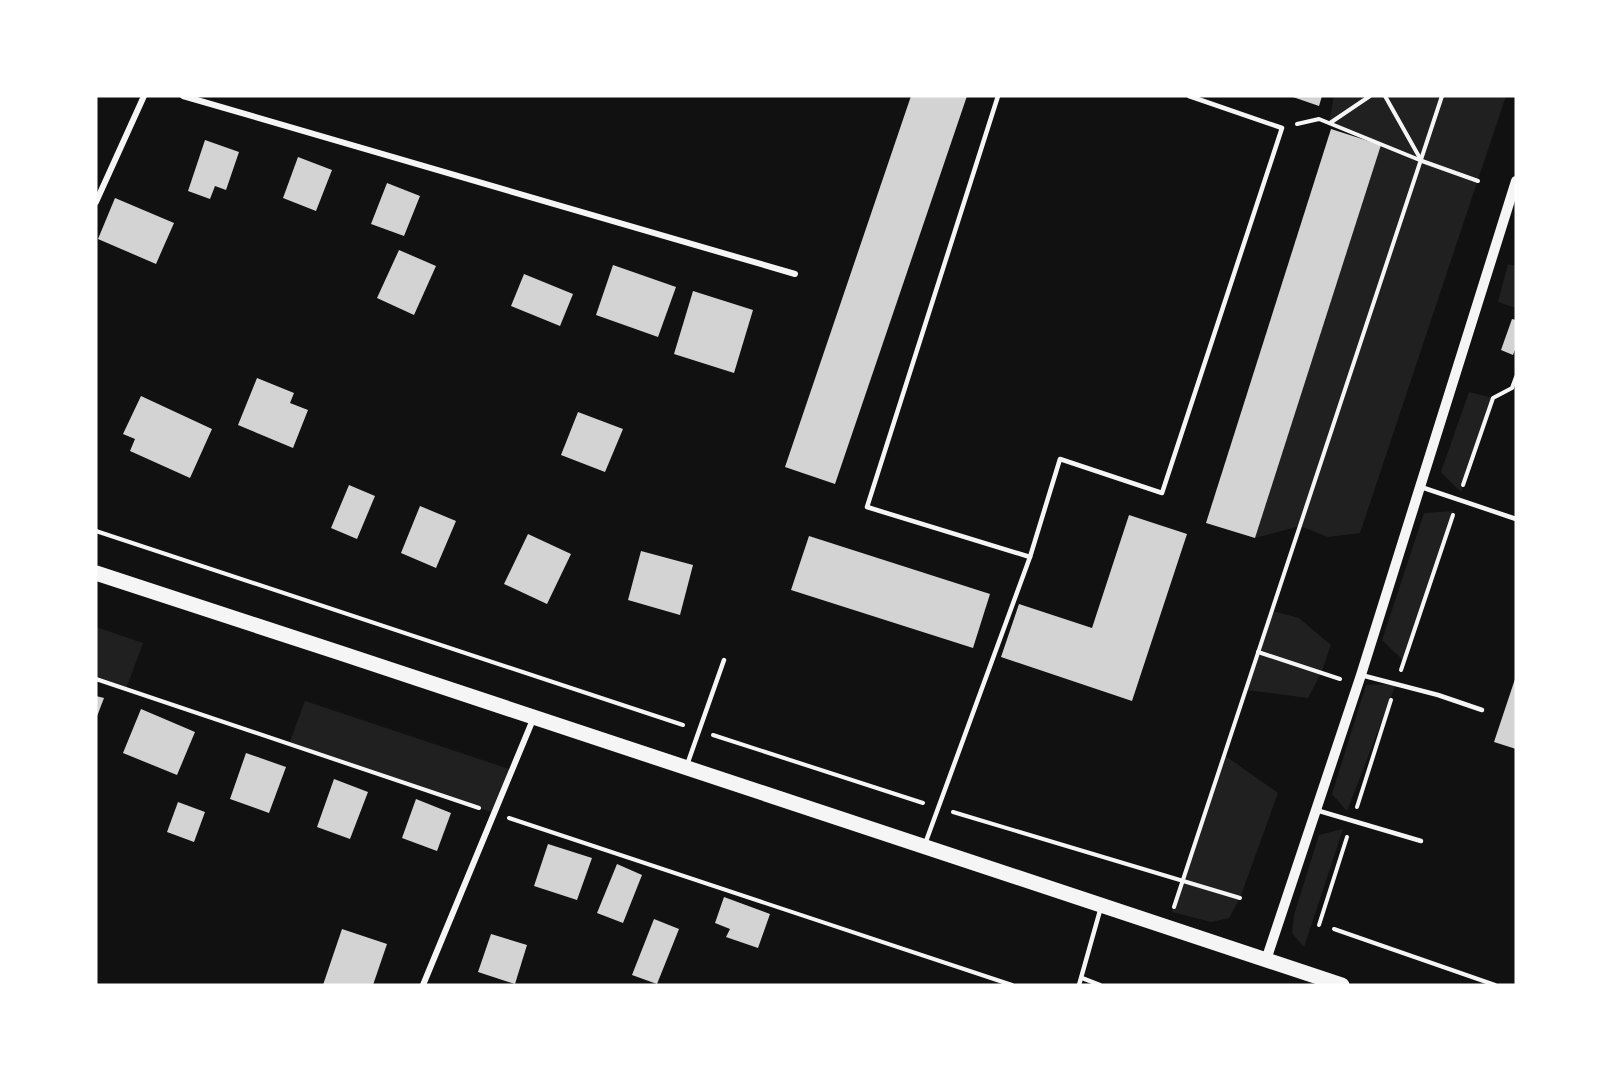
<svg xmlns="http://www.w3.org/2000/svg" width="1612" height="1081" viewBox="0 0 1612 1081" font-family="'Fira Sans',sans-serif">
	<style>
		.green { fill: #202020 }
		.building { fill: #d3d3d3 }
		.lines { fill: none; stroke-linecap: round; stroke-linejoin: round }
		.path { stroke: #f5f5f5; stroke-width: 4 }
		.service { stroke: #f5f5f5; stroke-width: 4.5 }
		.minor { stroke: #f5f5f5; stroke-width: 6 }
		.tertiary { stroke: #f5f5f5; stroke-width: 10 }
		.primary { stroke: #f5f5f5; stroke-width: 15 }
	</style>
	<rect width="100%" height="100%" fill="#111"/>
	<g class="green">
		<path d="M1334 96H1506L1360 533 1328 537 1300 526 1255 538 1381 145 1329 123Z"/>
		<path d="M1508 264 1516 266V308L1498 302Z"/>
		<path d="M1469 392 1493 398 1461 492 1441 472Z"/>
		<path d="M1454 511 1404 661 1382 640 1424 513Z"/>
		<path d="M1272 611 1299 618 1331 645 1321 673 1308 698 1246 690Z"/>
		<path d="M96 627 143 643 126 689 96 679Z"/>
		<path d="M1396 684 1347 811 1332 794 1366 685Z"/>
		<path d="M305 701 512 770 494 813 289 744Z"/>
		<path d="M1224 755 1278 793 1240 898 1229 918 1211 922 1172 912Z"/>
		<path d="M1343 829 1304 947 1292 933 1294 915 1319 835Z"/>
	</g>
	<g class="building">
		<path d="M911 96H967L835 484 785 467Z"/>
		<path d="M1290 96H1322L1319 106Z"/>
		<path d="M1331 129 1381 145 1255 538 1206 523Z"/>
		<path d="M205 140 239 152 226 190 215 186 210 199 188 191Z"/>
		<path d="M298 157 332 170 316 211 283 198Z"/>
		<path d="M387 183 420 196 404 236 371 224Z"/>
		<path d="M115 198 174 223 156 264 98 239Z"/>
		<path d="M399 250 436 266 414 315 377 298Z"/>
		<path d="M613 265 676 287 658 337 596 315Z"/>
		<path d="M524 274 573 294 560 326 511 306Z"/>
		<path d="M693 291 753 310 734 373 674 354Z"/>
		<path d="M1512 319 1516 320V347L1513 355 1501 350Z"/>
		<path d="M257 378 294 393 290 403 308 410 293 448 238 425Z"/>
		<path d="M141 396 212 429 190 478 130 451 135 439 123 434Z"/>
		<path d="M578 412 623 429 605 472 561 455Z"/>
		<path d="M349 485 375 496 357 539 331 528Z"/>
		<path d="M420 506 456 521 436 568 401 553Z"/>
		<path d="M1129 515 1187 534 1132 701 1001 657 1019 604 1092 628Z"/>
		<path d="M528 534 571 554 547 604 504 584Z"/>
		<path d="M809 536 990 594 973 648 791 590Z"/>
		<path d="M641 551 693 565 680 615 628 600Z"/>
		<path d="M1516 676V749L1494 742Z"/>
		<path d="M96 696 104 698 96 719Z"/>
		<path d="M141 709 195 732 177 775 123 753Z"/>
		<path d="M246 753 286 767 269 813 230 799Z"/>
		<path d="M334 779 368 792 350 839 317 827Z"/>
		<path d="M416 799 451 813 437 851 402 838Z"/>
		<path d="M178 802 205 812 194 842 167 832Z"/>
		<path d="M548 844 592 858 577 900 534 886Z"/>
		<path d="M617 864 642 875 623 923 597 913Z"/>
		<path d="M724 897 770 914 758 948 726 937 730 929 715 923Z"/>
		<path d="M654 919 679 929 657 984 632 975Z"/>
		<path d="M342 929 387 944 373 985H323Z"/>
		<path d="M491 934 527 945 515 984 478 972Z"/>
	</g>
	<g class="lines">
		<g class="path">
			<path d="M1385 96 1421 160"/>
			<path d="M1330 123 1370 96"/>
			<path d="M1297 124 1319 119 1422 161 1478 181"/>
			<path d="M1463 485 1493 398 1512 388 1516 377"/>
			<path d="M96 531 683 725"/>
			<path d="M1258 652 1340 679"/>
			<path d="M1401 670 1453 515"/>
			<path d="M96 679 479 808"/>
			<path d="M713 735 923 803"/>
			<path d="M1357 807 1391 700"/>
			<path d="M953 812 1240 898"/>
			<path d="M509 818 1012 985"/>
			<path d="M1174 907 1442 96"/>
			<path d="M1319 925 1347 837"/>
			<path d="M1334 929 1495 985"/>
		</g>
		<g class="service">
			<path d="M998 96 867 507 1030 557"/>
			<path d="M1421 487 1516 519"/>
			<path d="M1361 675 1438 695 1482 710"/>
			<path d="M687 765 724 660"/>
			<path d="M1316 810 1421 841"/>
			<path d="M925 844 1030 557 1060 459 1162 493 1282 128 1189 96"/>
			<path d="M1082 978 1100 985"/>
			<path d="M1079 985 1101 907"/>
		</g>
		<g class="minor">
			<path d="M183 96 795 274"/>
			<path d="M96 202 144 96"/>
			<path d="M423 985 534 717"/>
		</g>
		<path class="tertiary" d="M1266 960 1361 675 1516 181"/>
		<path class="primary" d="M96 573C512 709 928 846 1342 985"/>
	</g>
	<rect width="1612" height="1081" fill="none" stroke="#ffffff" stroke-width="195"/>
</svg>
